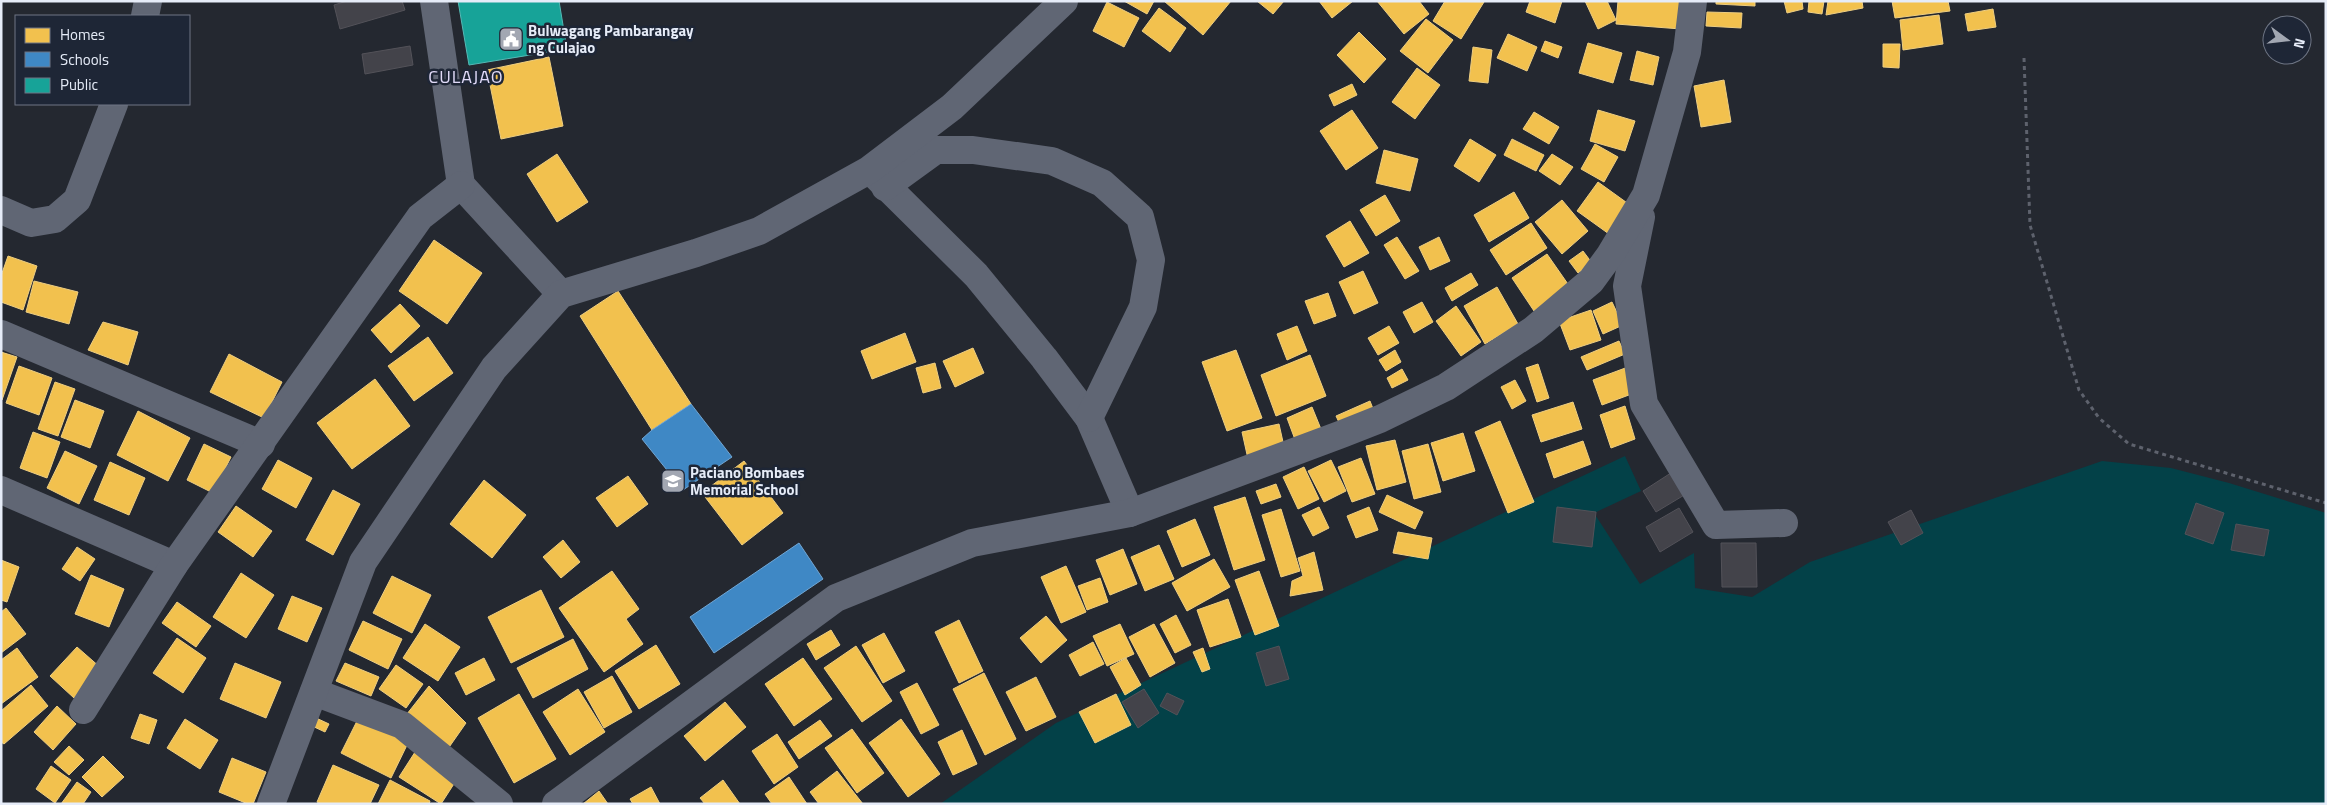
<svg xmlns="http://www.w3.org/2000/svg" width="2327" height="805" viewBox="0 0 2327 805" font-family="'Titillium Web',sans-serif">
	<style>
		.water { fill: #034148 }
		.homes { fill: #f2c14e; stroke: #eece81 }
		.schools { fill: #3f88c5; stroke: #71a6d4 }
		.public { fill: #17a398; stroke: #55b9b5 }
		.building { fill: #43434a; stroke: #535259 }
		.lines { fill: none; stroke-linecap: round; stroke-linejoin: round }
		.path { stroke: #5e626d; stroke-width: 3; stroke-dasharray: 4 4; stroke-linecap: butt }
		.street { stroke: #606674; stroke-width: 28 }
		.labels { text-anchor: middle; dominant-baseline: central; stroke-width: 5; stroke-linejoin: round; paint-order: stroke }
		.poi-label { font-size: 15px; font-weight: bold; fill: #e6ecf8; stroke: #1e2636; text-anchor: start }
		.quarter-label { font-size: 18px; letter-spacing: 1px; fill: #e0daf8; stroke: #1e2636 }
	</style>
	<rect width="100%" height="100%" fill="#242830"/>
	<path class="water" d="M1625 456 1641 491 1594 513 1640 584 1694 553 1695 588 1752 597 1810 562 2102 461 2171 468 2229 483 2326 513V804H940L1056 723Z"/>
	<g class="homes">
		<path d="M1124 1H1154L1147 14Z"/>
		<path d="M1164 1H1231L1203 35Z"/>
		<path d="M1257 1H1284L1273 14Z"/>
		<path d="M1319 1H1353L1332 18Z"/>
		<path d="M1377 1H1419L1429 14 1404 34Z"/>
		<path d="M1445 1 1484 2 1461 39 1433 21Z"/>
		<path d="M1530 1H1562L1555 23 1526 12Z"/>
		<path d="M1585 1H1607L1616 20 1598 29Z"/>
		<path d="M1618 1H1682L1681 29 1616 24Z"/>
		<path d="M1716 1H1755V6L1716 4Z"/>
		<path d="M1784 1H1802L1803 9 1787 13Z"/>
		<path d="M1809 1H1824L1822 14 1808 12Z"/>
		<path d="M1828 1H1862L1863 8 1826 15Z"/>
		<path d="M1892 1H1948L1950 11 1895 18Z"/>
		<path d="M1107 2 1139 18 1124 47 1093 31Z"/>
		<path d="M1159 8 1186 28 1170 52 1142 31Z"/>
		<path d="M1993 9 1996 27 1968 31 1965 14Z"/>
		<path d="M1707 12 1742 13 1741 28 1706 26Z"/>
		<path d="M1939 15 1943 44 1903 50 1900 20Z"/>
		<path d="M1426 19 1453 40 1428 73 1400 51Z"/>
		<path d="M1359 32 1386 59 1364 83 1337 55Z"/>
		<path d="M1508 34 1537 47 1527 71 1497 58Z"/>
		<path d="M1545 41 1562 47 1558 58 1541 51Z"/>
		<path d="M1588 43 1622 53 1613 83 1579 73Z"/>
		<path d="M1883 44H1900L1899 68 1883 67Z"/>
		<path d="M1473 47 1492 50 1488 83 1469 81Z"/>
		<path d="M1637 51 1659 57 1653 85 1630 80Z"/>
		<path d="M549 57 563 126 501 139 487 70Z"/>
		<path d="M1417 68 1440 85 1415 119 1392 102Z"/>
		<path d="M1724 80 1731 122 1701 127 1694 86Z"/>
		<path d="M1352 84 1357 95 1334 106 1329 95Z"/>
		<path d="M1352 110 1378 148 1346 170 1320 131Z"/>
		<path d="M1598 110 1635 121 1625 151 1590 141Z"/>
		<path d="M1534 112 1559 127 1549 144 1523 129Z"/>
		<path d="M1470 139 1496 155 1479 182 1454 166Z"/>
		<path d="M1512 139 1544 155 1536 171 1504 155Z"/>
		<path d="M1595 144 1618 157 1604 182 1581 169Z"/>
		<path d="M1384 150 1418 159 1410 191 1376 183Z"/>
		<path d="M557 154 588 202 557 222 527 174Z"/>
		<path d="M1552 154 1573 167 1560 185 1539 171Z"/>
		<path d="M1598 182 1630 205 1609 234 1577 211Z"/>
		<path d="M1514 192 1529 218 1489 242 1474 215Z"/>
		<path d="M1385 195 1400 221 1376 236 1360 210Z"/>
		<path d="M1562 200 1588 231 1562 254 1535 222Z"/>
		<path d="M1350 221 1369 253 1344 267 1326 236Z"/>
		<path d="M1531 223 1547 248 1506 275 1490 250Z"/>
		<path d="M1397 237 1419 271 1405 279 1384 245Z"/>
		<path d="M1439 237 1450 261 1430 270 1419 247Z"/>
		<path d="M434 240 482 273 447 324 399 291Z"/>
		<path d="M1583 251 1592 263 1578 273 1569 261Z"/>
		<path d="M1547 254 1570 287 1534 311 1512 278Z"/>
		<path d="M8 256 37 266 23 310 1 302V276Z"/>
		<path d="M1363 271 1378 303 1354 314 1339 282Z"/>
		<path d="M1471 273 1478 285 1452 301 1445 288Z"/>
		<path d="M34 281 78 292 69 324 26 312Z"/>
		<path d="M1497 287 1518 324 1485 344 1464 306Z"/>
		<path d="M618 291 691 404 652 430 580 316Z"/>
		<path d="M1328 293 1336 316 1314 324 1305 301Z"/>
		<path d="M1422 302 1433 322 1414 333 1403 312Z"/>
		<path d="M1612 302 1623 325 1603 334 1593 311Z"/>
		<path d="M400 304 420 326 391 353 371 330Z"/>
		<path d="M1456 306 1481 342 1461 356 1436 321Z"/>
		<path d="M1591 310 1601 340 1570 350 1559 321Z"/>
		<path d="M103 322 138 332 128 365 88 350Z"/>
		<path d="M1297 326 1307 351 1287 360 1277 334Z"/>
		<path d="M1389 326 1399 343 1378 355 1368 338Z"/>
		<path d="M905 333 916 362 872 379 861 351Z"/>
		<path d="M428 337 453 373 414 401 388 366Z"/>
		<path d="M1619 341 1625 354 1587 370 1581 357Z"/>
		<path d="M973 348 984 373 955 387 943 361Z"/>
		<path d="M1236 350 1262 418 1227 431 1202 362Z"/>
		<path d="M1395 350 1401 362 1386 371 1379 360Z"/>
		<path d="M1 352 17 357 2 400H1Z"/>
		<path d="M229 354 282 382 264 418 210 392Z"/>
		<path d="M1310 355 1326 396 1276 416 1261 375Z"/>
		<path d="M935 363 941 388 923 393 916 368Z"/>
		<path d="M1538 364 1549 398 1537 402 1526 368Z"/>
		<path d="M19 366 52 378 39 415 6 403Z"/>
		<path d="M1628 367 1637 392 1602 405 1593 380Z"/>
		<path d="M1402 369 1408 380 1392 388 1387 378Z"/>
		<path d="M375 379 410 426 352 469 317 423Z"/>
		<path d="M1515 380 1526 401 1512 409 1501 387Z"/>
		<path d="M55 382 75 389 58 436 38 429Z"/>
		<path d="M75 400 104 411 90 448 61 437Z"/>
		<path d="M1370 401 1377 419 1344 433 1336 416Z"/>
		<path d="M1573 402 1582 429 1541 442 1532 415Z"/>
		<path d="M1625 406 1635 439 1611 448 1600 415Z"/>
		<path d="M1312 407 1323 434 1297 445 1287 418Z"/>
		<path d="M138 411 190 438 168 481 117 455Z"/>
		<path d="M1500 421 1534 502 1508 513 1475 432Z"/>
		<path d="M1279 424 1285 451 1248 459 1242 432Z"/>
		<path d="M33 432 60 442 47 478 20 468Z"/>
		<path d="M1463 433 1475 471 1443 481 1431 443Z"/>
		<path d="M1395 440 1406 482 1377 490 1366 446Z"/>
		<path d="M1583 441 1591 464 1554 478 1546 454Z"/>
		<path d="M204 444 231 457 213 493 187 480Z"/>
		<path d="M1428 444 1441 492 1414 499 1402 451Z"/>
		<path d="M65 451 97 466 79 504 47 488Z"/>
		<path d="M1361 458 1375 494 1352 502 1338 467Z"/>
		<path d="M278 460 312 478 296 508 262 489Z"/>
		<path d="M1331 460 1346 491 1324 502 1308 471Z"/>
		<path d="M744 461 783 513 742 545 702 493Z"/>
		<path d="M110 462 145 478 129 515 94 500Z"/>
		<path d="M1304 467 1319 499 1298 509 1283 477Z"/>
		<path d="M628 476 648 504 617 527 596 498Z"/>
		<path d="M484 480 526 515 492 558 450 524Z"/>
		<path d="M1276 484 1281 497 1261 504 1256 491Z"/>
		<path d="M333 490 360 504 333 555 306 540Z"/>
		<path d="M1387 495 1423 512 1415 529 1379 512Z"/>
		<path d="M1245 497 1265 560 1234 570 1214 507Z"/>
		<path d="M236 506 272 531 253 557 218 532Z"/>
		<path d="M1319 507 1329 528 1313 536 1302 515Z"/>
		<path d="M1369 507 1378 530 1356 538 1347 516Z"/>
		<path d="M1281 509 1300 571 1281 577 1262 515Z"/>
		<path d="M1195 519 1210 555 1182 567 1167 531Z"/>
		<path d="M1398 532 1432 538 1428 559 1393 553Z"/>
		<path d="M563 540 580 562 561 578 543 557Z"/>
		<path d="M1159 545 1174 579 1145 591 1131 557Z"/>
		<path d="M77 547 95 559 80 581 62 569Z"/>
		<path d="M1123 549 1137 584 1110 595 1096 560Z"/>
		<path d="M1314 552 1323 590 1290 596 1292 581 1303 576 1298 558Z"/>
		<path d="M1214 559 1230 587 1187 611 1172 583Z"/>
		<path d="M1 560 19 567 7 602 1 600Z"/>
		<path d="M1066 566 1086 612 1061 623 1041 577Z"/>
		<path d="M612 571 639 609 626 619 643 644 604 672 559 608Z"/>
		<path d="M1259 571 1279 626 1255 635 1235 580Z"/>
		<path d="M241 573 274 595 246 638 213 617Z"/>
		<path d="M91 575 124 589 109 627 75 614Z"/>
		<path d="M392 576 431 595 412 633 373 613Z"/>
		<path d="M1100 578 1108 602 1087 610 1078 586Z"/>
		<path d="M541 590 564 637 511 663 488 617Z"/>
		<path d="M292 596 322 608 307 642 278 629Z"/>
		<path d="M1228 599 1241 637 1210 647 1197 610Z"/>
		<path d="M177 602 211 626 196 647 162 623Z"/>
		<path d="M6 608 26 634 1 653V612Z"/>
		<path d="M1176 615 1191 645 1175 653 1160 624Z"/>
		<path d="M1046 616 1067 640 1041 663 1020 638Z"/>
		<path d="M959 620 983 671 959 683 935 632Z"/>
		<path d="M363 621 402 639 388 669 349 650Z"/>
		<path d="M425 624 460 647 438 681 403 658Z"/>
		<path d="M1120 624 1134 654 1107 666 1093 636Z"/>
		<path d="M1154 624 1175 663 1150 677 1129 637Z"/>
		<path d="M831 630 840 645 816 660 807 644Z"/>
		<path d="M884 633 905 671 883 683 862 645Z"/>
		<path d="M177 638 206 658 183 693 153 673Z"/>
		<path d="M573 639 588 669 533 698 517 668Z"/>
		<path d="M1093 642 1104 664 1080 676 1069 655Z"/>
		<path d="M656 645 680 684 639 709 615 671Z"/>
		<path d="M856 646 892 701 862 722 824 668Z"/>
		<path d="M77 647 101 668 74 698 50 676Z"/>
		<path d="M17 648 38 677 1 704V660Z"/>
		<path d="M1203 648 1210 669 1202 672 1193 652Z"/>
		<path d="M484 658 495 680 466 695 455 673Z"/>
		<path d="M803 658 832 699 794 726 765 684Z"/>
		<path d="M1126 658 1141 685 1125 695 1110 667Z"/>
		<path d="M235 663 281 682 266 718 220 699Z"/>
		<path d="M345 663 379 677 371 696 336 681Z"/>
		<path d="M396 665 423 684 406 708 379 689Z"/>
		<path d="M984 673 1016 739 985 755 953 689Z"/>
		<path d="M612 676 632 712 604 728 584 692Z"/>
		<path d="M1036 677 1056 717 1026 731 1006 692Z"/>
		<path d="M917 683 939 725 921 734 900 692Z"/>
		<path d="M31 685 48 706 4 744 1 742V711Z"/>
		<path d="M429 686 466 723 445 753 403 719Z"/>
		<path d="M578 689 605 732 570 755 543 712Z"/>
		<path d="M519 694 556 759 514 783 478 718Z"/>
		<path d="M1116 694 1131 725 1095 743 1079 712Z"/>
		<path d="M725 702 746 727 705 761 684 736Z"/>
		<path d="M57 706 76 724 53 750 34 732Z"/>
		<path d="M140 714 157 720 149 744 131 738Z"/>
		<path d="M314 717 329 724 325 732 310 725Z"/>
		<path d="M185 719 218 740 200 769 167 748Z"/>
		<path d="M358 719 408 743 391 778 341 753Z"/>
		<path d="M901 719 940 774 908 797 869 743Z"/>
		<path d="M820 720 832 736 799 759 788 742Z"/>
		<path d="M852 729 884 773 857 793 825 748Z"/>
		<path d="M962 730 977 764 953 775 938 742Z"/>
		<path d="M777 734 798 767 774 784 752 751Z"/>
		<path d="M69 746 84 760 69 775 54 762Z"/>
		<path d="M417 749 459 776 441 804 399 777Z"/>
		<path d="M103 756 124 777 102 797 82 777Z"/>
		<path d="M232 758 266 772 253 804H248L219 792Z"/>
		<path d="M333 765 379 785 370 804H321L317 802Z"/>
		<path d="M51 766 71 780 55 803 36 789Z"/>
		<path d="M837 771 863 804H819L810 792Z"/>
		<path d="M789 777 807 804H772L765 794Z"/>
		<path d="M390 780 430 801 429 804H378Z"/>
		<path d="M723 780 740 804H705L700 798Z"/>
		<path d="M77 782 91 792 83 804H61Z"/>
		<path d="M651 787 660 804H633L630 799Z"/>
		<path d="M599 791 608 804H583Z"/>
	</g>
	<g class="schools">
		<path d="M691 404 732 457 683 490 642 439 652 430Z"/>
		<path d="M799 543 823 579 714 653 690 617Z"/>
	</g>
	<path class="public" d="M458 1H559L567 49 469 65Z"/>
	<g class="building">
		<path d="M347 1H402L405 10 340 29 334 5Z"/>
		<path d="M410 46 413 65 365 74 362 54Z"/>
		<path d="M1677 469 1691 491 1656 512 1643 491Z"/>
		<path d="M2196 503 2224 513 2213 544 2185 534Z"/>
		<path d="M1557 507 1596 512 1592 547 1553 542Z"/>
		<path d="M1679 508 1693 532 1660 552 1646 527Z"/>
		<path d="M1911 510 1923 533 1901 545 1888 522Z"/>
		<path d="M2236 524 2269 530 2264 556 2231 550Z"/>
		<path d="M1721 543H1756L1757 587H1722Z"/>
		<path d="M1279 646 1289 679 1266 686 1256 653Z"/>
		<path d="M1144 689 1159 713 1138 728 1122 702Z"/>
		<path d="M1167 693 1184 701 1177 715 1160 706Z"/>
	</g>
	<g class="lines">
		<path class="path" d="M2024 58 2030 225 2079 390 2099 418 2129 444 2326 503"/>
		<g class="street">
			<path d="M434 1 461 185 561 294"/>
			<path d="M145 16 148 1"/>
			<path d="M874 174 976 275 1044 358 1089 418 1130 513"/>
			<path d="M885 187 936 150H973L1052 161 1102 183 1140 217 1151 260 1143 307 1089 418"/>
			<path d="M1 210 31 223 55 219 77 200 114 104"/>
			<path d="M1641 217 1627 286 1644 404 1716 525 1784 523"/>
			<path d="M1 334 261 444"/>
			<path d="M1 490 174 565"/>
			<path d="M314 692 402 725 499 804"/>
			<path d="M83 710 174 565 420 217 461 185"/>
			<path d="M271 804 363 562 494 368 561 294 696 253 759 231 869 170 952 107 1064 1"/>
			<path d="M556 804 836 598 972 543 1130 513 1342 434 1380 419 1446 387 1533 330 1591 281 1610 255 1646 195 1687 52 1693 1"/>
		</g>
	</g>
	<defs>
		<g id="civic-square" transform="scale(1.25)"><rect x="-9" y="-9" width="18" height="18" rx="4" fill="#a2a7b2" stroke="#1e2636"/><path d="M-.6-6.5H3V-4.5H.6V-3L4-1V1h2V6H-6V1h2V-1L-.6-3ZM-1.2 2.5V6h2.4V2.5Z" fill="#fff"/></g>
		<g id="school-square" transform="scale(1.25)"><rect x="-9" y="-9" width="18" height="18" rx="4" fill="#a2a7b2" stroke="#1e2636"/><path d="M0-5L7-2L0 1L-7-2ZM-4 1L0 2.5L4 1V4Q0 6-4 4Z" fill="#fff"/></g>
	</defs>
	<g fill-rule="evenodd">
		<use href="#civic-square" x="511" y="39"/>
		<use href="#school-square" x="673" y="481"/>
	</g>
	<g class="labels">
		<g class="poi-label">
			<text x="528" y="30">Bulwagang Pambarangay<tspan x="528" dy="17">ng Culajao</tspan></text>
			<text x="690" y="472">Paciano Bombaes<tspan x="690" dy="17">Memorial School</tspan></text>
		</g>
		<g class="quarter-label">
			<text x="466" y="76">CULAJAO</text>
		</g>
	</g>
	<rect width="2327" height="805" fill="none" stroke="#e6ecf8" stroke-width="5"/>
	<rect x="15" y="15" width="175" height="90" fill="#1e2636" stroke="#6e7584"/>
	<rect x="25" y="28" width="25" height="15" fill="#f2c14e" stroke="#6e7584"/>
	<text x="60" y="40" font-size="15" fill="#e6ecf8">Homes</text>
	<rect x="25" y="52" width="25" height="15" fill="#3f88c5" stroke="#6e7584"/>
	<text x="60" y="65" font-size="15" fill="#e6ecf8">Schools</text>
	<rect x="25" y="78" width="25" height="15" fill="#17a398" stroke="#6e7584"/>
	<text x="60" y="90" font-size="15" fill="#e6ecf8">Public</text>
	<g transform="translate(2287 40) rotate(105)"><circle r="24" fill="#1e2636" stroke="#6e7584"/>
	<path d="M0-4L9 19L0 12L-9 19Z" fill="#a2a7b2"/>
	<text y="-8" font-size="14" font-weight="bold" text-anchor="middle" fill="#e6ecf8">N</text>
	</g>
</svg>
